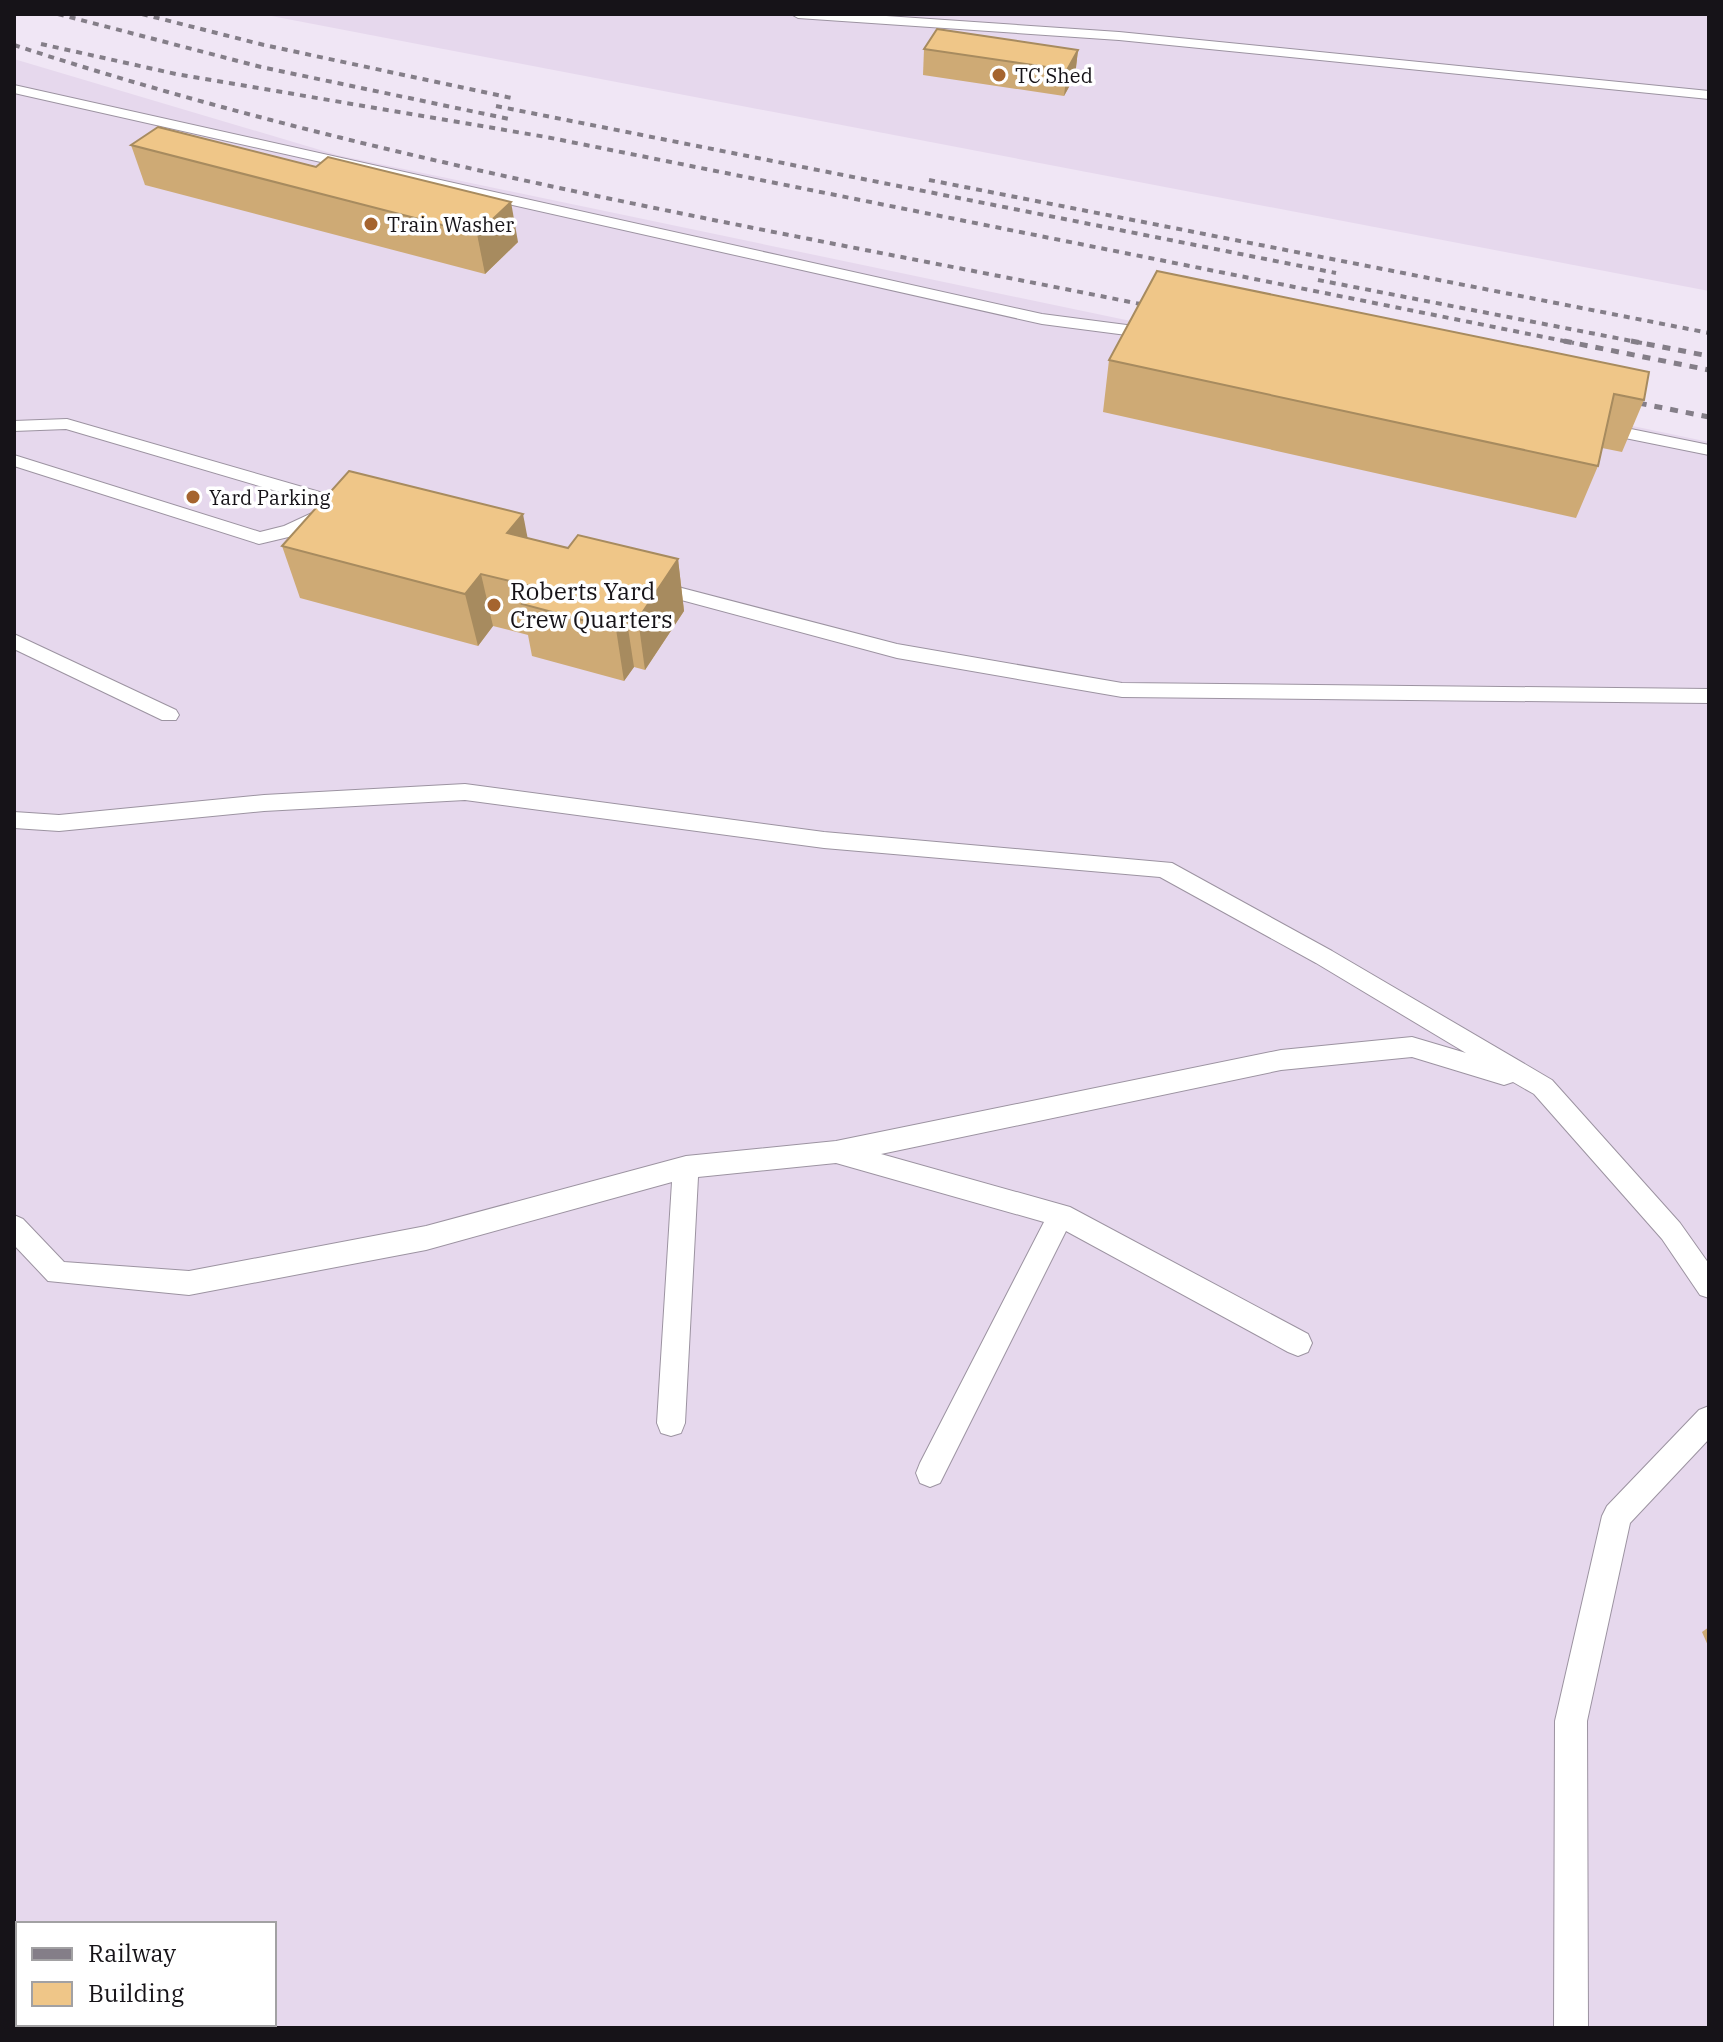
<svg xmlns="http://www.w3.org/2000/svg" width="1723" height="2042" viewBox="0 0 1723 2042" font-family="'IBM Plex Serif',serif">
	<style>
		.built { fill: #e6d8ed; fill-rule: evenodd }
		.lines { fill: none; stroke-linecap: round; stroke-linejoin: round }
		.service-casing { stroke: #9c93a1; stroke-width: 2 }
		.service { fill: #fff; fill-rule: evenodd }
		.rail-far1 { stroke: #847e88; stroke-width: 4; stroke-dasharray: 6 6; stroke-linecap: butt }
		.rail { stroke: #847e88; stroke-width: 5; stroke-dasharray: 8 8; stroke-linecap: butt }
		.wall { fill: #ceaa75 }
		.shaded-wall { fill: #a78b5f }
		.building { fill: #efc688; stroke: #a78b5f; stroke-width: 2 }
		.poi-dot { fill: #a5642f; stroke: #fff; stroke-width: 3 }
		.labels { text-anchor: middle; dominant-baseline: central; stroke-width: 7; stroke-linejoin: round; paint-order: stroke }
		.far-poi-label { font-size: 20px; fill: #161318; stroke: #fff; text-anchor: start }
		.poi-label { font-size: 24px; fill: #161318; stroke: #fff; text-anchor: start }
	</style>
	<rect width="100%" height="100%" fill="#f0e6f5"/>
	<g class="built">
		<path d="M261 14H1709V291Z"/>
		<path d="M14 59 337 155 1709 442V2028H14ZM18 1924H274V2024H18Z"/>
	</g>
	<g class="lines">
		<g class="service-casing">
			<g id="service">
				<path d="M791 14H857L1119 32 1709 91V99L1119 40 798 18Z"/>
				<path d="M14 85 1042 314 1142 327 1150 332 1142 337 1042 324 14 93Z"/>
				<path d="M67 419 351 501 353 505 297 535 259 544 14 466V455L260 532 284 526 327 506 66 429 14 431V421Z"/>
				<path d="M1626 428 1709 445V455L1620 437V429Z"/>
				<path d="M651 580 897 644 1122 683 1709 689V703L1122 697 897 658 644 590 641 586Z"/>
				<path d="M14 634 176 710 179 715 176 720H162L14 649Z"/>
				<path d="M465 784 824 832 1172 863 1332 951 1552 1080 1680 1223 1709 1264V1298L1700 1295 1662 1239 1534 1094 1513 1082 1504 1085 1412 1057 1281 1070 881 1154 1070 1207 1308 1334 1312 1343 1308 1352 1298 1356 1288 1352 1066 1231 940 1483 930 1487 920 1483 916 1473 920 1463 1044 1222 836 1163 698 1177 685 1423 681 1433 671 1436 661 1433 657 1423 672 1182 426 1250 189 1295 48 1281 14 1245V1215L23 1219 64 1262 189 1271 426 1226 686 1156 836 1141 1281 1050 1412 1037 1466 1053 1316 963 1160 877 824 848 465 800 264 811 59 831 14 828V812L59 815 264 795Z"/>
				<path d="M1709 1406V1439L1630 1523 1587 1721 1588 2028H1554L1555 1721 1602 1516 1607 1506 1699 1410Z"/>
			</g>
		</g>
		<use href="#service" class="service"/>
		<g class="rail-far1">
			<path d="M58 14 261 67 509 119"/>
			<path d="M142 14 264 45 516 99"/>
			<path d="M41 44 176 74 546 137 1574 343"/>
			<path d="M14 45C387 167 776 230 1160 308"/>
			<path d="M496 106 1336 273"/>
			<path d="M929 180 1709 333"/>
			<path d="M1318 280 1642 343"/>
		</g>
		<g class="rail">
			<path d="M1564 341 1709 370"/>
			<path d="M1631 341 1709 356"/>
			<path d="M1623 400 1709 417"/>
		</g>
	</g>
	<g class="wall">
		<path d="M924 49 1078 50 1075 76 1064 96 923 75Z"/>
		<path d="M131 145 518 242 485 274 145 185Z"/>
		<path d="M1157 271 1644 400 1622 452 1602 448 1598 466 1576 518 1103 412 1109 360Z"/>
		<path d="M528 538 568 548 678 559 684 611 645 670 634 667 624 681 532 656 528 635 493 626 478 646 300 598 282 546Z"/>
		<path d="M1709 1627V1648L1702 1632Z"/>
	</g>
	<g class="shaded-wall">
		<path d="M1078 50 1075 76 1064 96 1067 70Z"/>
		<path d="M511 202 518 242 485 274 477 234Z"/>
		<path d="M523 514 533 566 518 585 507 533Z"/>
		<path d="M678 559 684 611 645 670 638 619Z"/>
		<path d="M481 574 493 626 478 646 465 594Z"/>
		<path d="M626 615 634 667 624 681 616 629Z"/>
	</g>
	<g class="building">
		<path d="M937 29 1078 50 1067 70 924 49Z"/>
		<path d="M158 127 316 167 328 157 511 202 477 234 131 145Z"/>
		<path d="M1157 271 1649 372 1644 400 1614 394 1598 466 1109 360Z"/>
		<path d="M349 471 523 514 507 533 568 548 578 535 678 559 638 619 626 615 616 629 522 604 535 587 481 574 465 594 282 546Z"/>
	</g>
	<g class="poi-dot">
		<circle cx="999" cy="75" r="8"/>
		<circle cx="371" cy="224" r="8"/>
		<circle cx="193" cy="497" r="8"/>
		<circle cx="494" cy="605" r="8"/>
	</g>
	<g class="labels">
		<g class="far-poi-label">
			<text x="1015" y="75">TC Shed</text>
			<text x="387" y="224">Train Washer</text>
			<text x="209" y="497">Yard Parking</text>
		</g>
		<g class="poi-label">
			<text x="510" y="591">Roberts Yard<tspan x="510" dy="28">Crew Quarters</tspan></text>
		</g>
	</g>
	<rect width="1723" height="2042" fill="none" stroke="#161318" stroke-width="32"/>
	<rect x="16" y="1922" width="260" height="104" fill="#ffffff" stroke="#a2a1a3" stroke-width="2"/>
	<rect x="32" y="1948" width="40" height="12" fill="#847e88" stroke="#a2a1a3" stroke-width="2"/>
	<text x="88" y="1962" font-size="24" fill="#161318">Railway</text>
	<rect x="32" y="1982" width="40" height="24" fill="#efc688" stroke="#a2a1a3" stroke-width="2"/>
	<text x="88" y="2002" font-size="24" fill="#161318">Building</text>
</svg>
